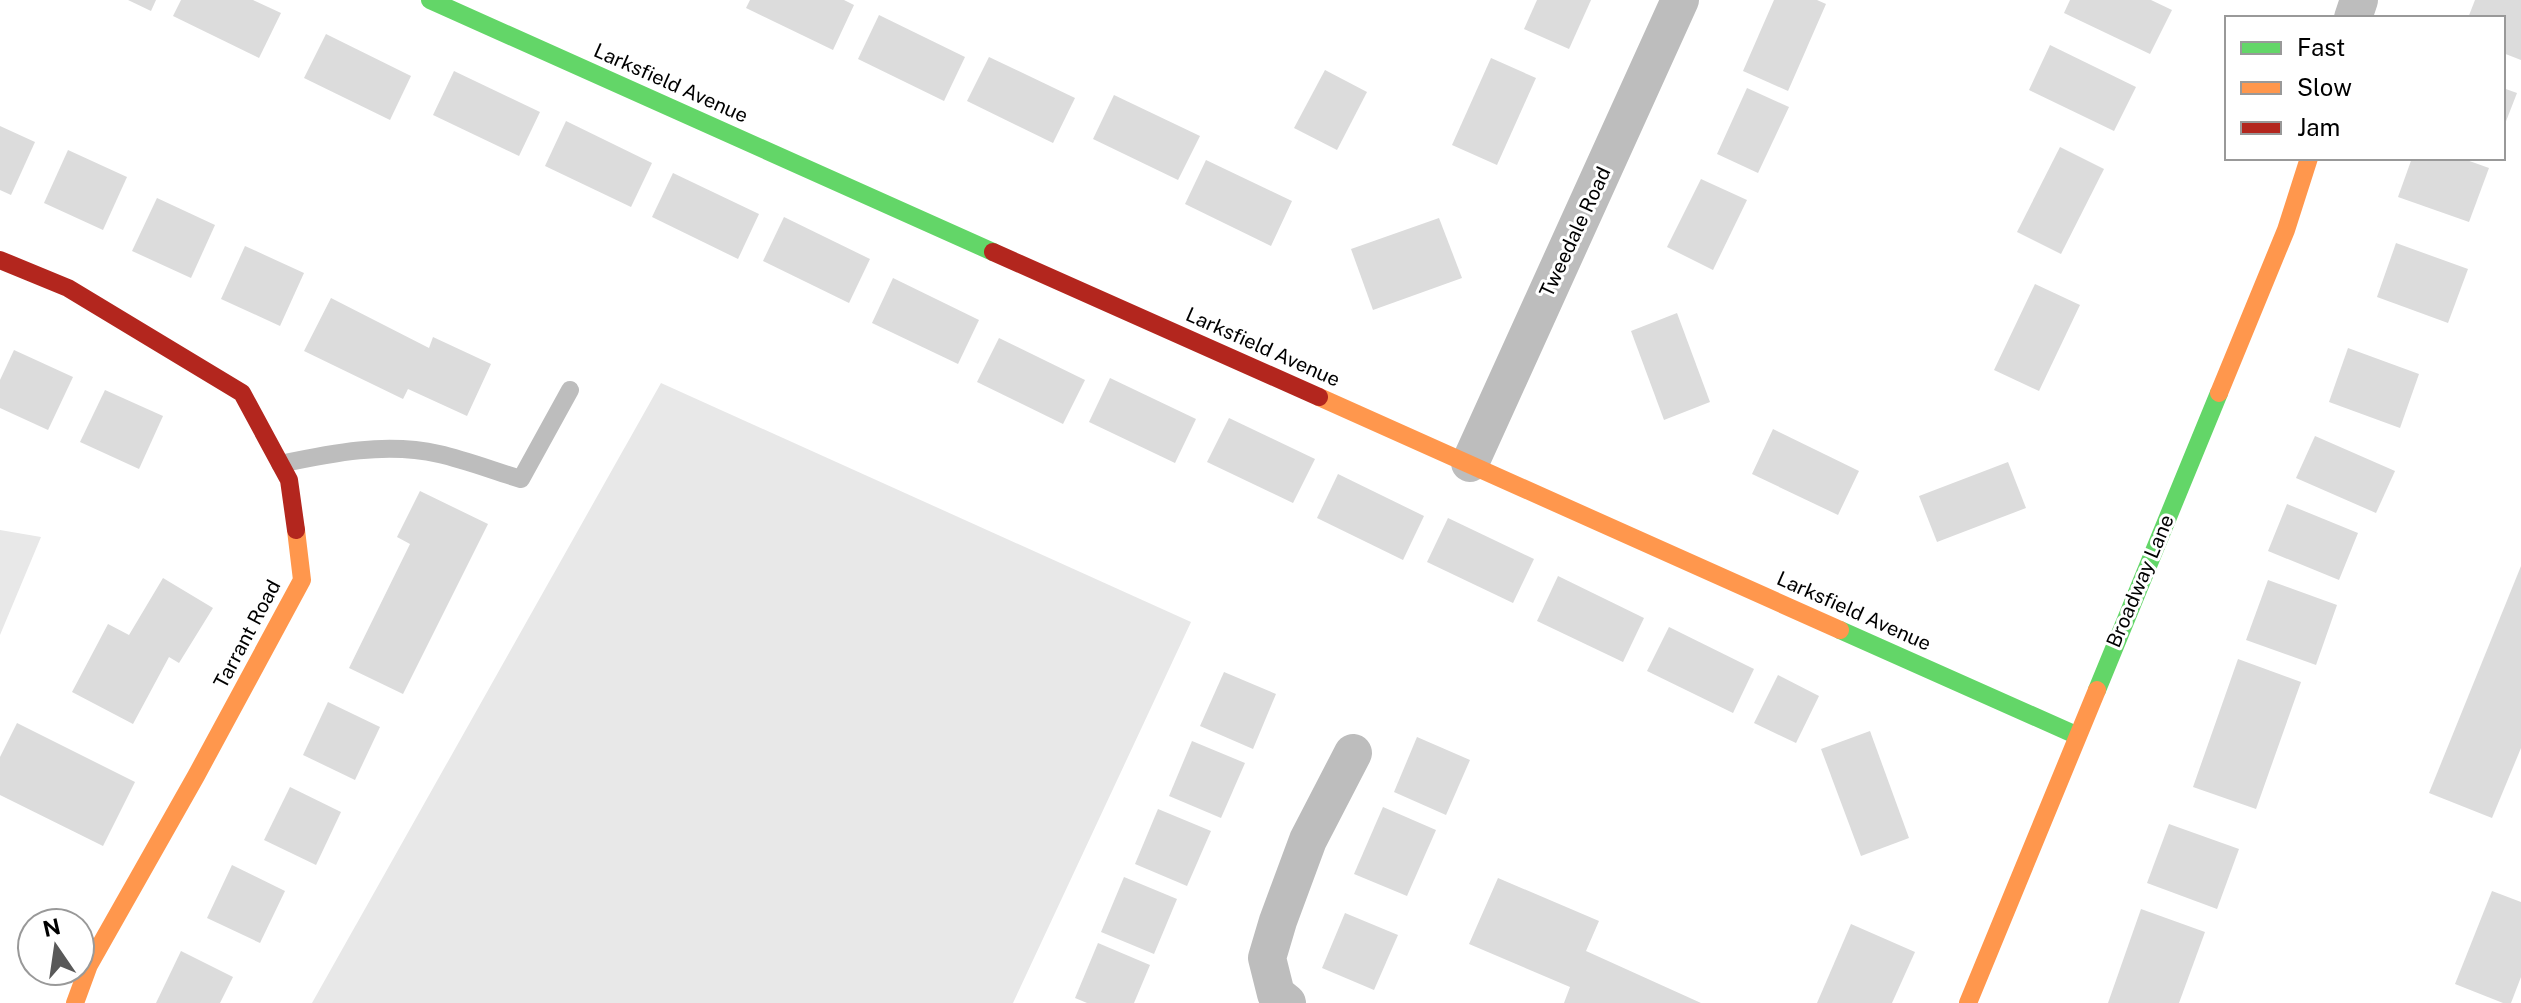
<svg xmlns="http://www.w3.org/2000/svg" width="2521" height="1003" viewBox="0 0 2521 1003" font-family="'Public Sans',sans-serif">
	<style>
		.green { fill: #e8e8e8 }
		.building { fill: #dcdcdc }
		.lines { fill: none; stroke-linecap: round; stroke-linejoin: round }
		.lane { stroke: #bdbdbd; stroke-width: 18 }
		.street { stroke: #bdbdbd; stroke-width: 38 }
		.fast { stroke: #63d668; stroke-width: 18 }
		.slow { stroke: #ff974d; stroke-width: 18 }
		.jam { stroke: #b3261e; stroke-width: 18 }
		.labels { text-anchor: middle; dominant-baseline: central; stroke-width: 6; stroke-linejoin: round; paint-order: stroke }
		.street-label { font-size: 20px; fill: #000; stroke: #fff }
	</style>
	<rect width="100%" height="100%" fill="#fff"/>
	<g class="green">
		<path d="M661 383 1191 622 1013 1003H312Z"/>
		<path d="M0 530 41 537 0 635Z"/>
	</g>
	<g class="building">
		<path d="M128 0H156L151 11Z"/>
		<path d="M181 0H253L281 13 259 58 173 16Z"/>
		<path d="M750 0H844L854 5 833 50 746 8Z"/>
		<path d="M1537 0H1591L1569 49 1524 29Z"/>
		<path d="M1774 0H1817L1826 4 1788 91 1743 71Z"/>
		<path d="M2070 0H2151L2172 10 2150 54 2064 13Z"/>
		<path d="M2475 0H2521V60L2503 53V18H2468Z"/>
		<path d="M879 15 965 57 944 101 858 59Z"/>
		<path d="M326 34 411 76 390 120 304 78Z"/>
		<path d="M2050 45 2136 87 2114 131 2029 90Z"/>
		<path d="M989 57 1075 98 1053 143 967 101Z"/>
		<path d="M1491 58 1536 78 1497 165 1452 145Z"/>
		<path d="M1325 70 1367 92 1337 150 1294 128Z"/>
		<path d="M454 71 540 112 519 156 433 115Z"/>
		<path d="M1747 88 1789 107 1758 173 1717 154Z"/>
		<path d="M2503 88 2517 93 2503 129Z"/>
		<path d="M1114 95 1200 136 1178 180 1093 139Z"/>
		<path d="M566 121 652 163 631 207 545 166Z"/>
		<path d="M0 126 35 142 11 195 0 190Z"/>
		<path d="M2060 147 2104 169 2061 254 2017 232Z"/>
		<path d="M68 150 127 177 103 230 44 203Z"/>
		<path d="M2412 158H2461L2489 168 2469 222 2398 197Z"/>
		<path d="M1206 160 1292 201 1271 246 1185 204Z"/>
		<path d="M673 173 759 214 738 259 652 217Z"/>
		<path d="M1701 179 1747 200 1713 270 1667 247Z"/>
		<path d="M157 198 215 225 191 278 132 251Z"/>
		<path d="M784 217 870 259 849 303 763 261Z"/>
		<path d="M1439 218 1462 278 1373 310 1351 249Z"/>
		<path d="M2396 243 2468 269 2448 323 2377 297Z"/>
		<path d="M245 246 304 273 280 326 221 299Z"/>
		<path d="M893 278 979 320 958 364 872 323Z"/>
		<path d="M2035 284 2080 305 2039 391 1994 370Z"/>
		<path d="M331 298 429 348 433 337 491 364 467 416 408 389 403 399 304 351Z"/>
		<path d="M1677 313 1710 402 1664 420 1631 331Z"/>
		<path d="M999 338 1085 380 1063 424 977 382Z"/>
		<path d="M2348 348 2419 374 2400 428 2329 402Z"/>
		<path d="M14 350 73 377 48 430 0 408V380Z"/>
		<path d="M1110 378 1196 419 1175 463 1089 422Z"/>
		<path d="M105 390 163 416 139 469 80 442Z"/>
		<path d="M1229 418 1315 459 1293 503 1207 462Z"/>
		<path d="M1773 429 1859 471 1838 515 1752 474Z"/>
		<path d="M2315 436 2395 471 2376 513 2296 478Z"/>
		<path d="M2008 462 2026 508 1937 542 1919 496Z"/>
		<path d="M1338 474 1424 516 1403 560 1317 518Z"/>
		<path d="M420 491 488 524 403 694 349 668 410 544 397 537Z"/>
		<path d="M2287 504 2358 533 2339 580 2268 551Z"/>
		<path d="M1448 518 1534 559 1513 603 1427 562Z"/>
		<path d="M2521 566V748L2492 818 2429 793Z"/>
		<path d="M1558 576 1644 618 1623 662 1537 621Z"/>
		<path d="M163 578 213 608 179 663 169 657 133 724 72 692 108 624 129 635Z"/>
		<path d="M2268 580 2337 605 2316 665 2246 640Z"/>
		<path d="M1669 627 1754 669 1733 713 1647 671Z"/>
		<path d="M2238 659 2301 682 2256 809 2193 787Z"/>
		<path d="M1224 672 1276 694 1253 749 1200 726Z"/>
		<path d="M1778 675 1819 696 1796 743 1754 723Z"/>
		<path d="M328 702 380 727 355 780 303 755Z"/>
		<path d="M17 723 135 782 103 846 0 795V757Z"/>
		<path d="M1870 731 1909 838 1861 856 1821 749Z"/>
		<path d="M1417 737 1470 760 1446 815 1394 792Z"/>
		<path d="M1192 741 1245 763 1221 818 1169 796Z"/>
		<path d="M290 787 341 812 316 865 264 840Z"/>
		<path d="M1383 807 1436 830 1407 896 1354 874Z"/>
		<path d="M1158 809 1211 831 1187 886 1135 864Z"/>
		<path d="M2169 824 2239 849 2217 909 2147 883Z"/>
		<path d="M232 865 285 891 260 943 207 918Z"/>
		<path d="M1124 877 1177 899 1154 954 1101 932Z"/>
		<path d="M1498 878 1599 921 1586 951 1701 1003H1564L1570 987 1469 944Z"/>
		<path d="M2492 891 2521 902V977L2511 1003H2503L2455 984Z"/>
		<path d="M2141 909 2205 932 2179 1003H2108Z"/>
		<path d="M1345 913 1398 935 1374 990 1322 968Z"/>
		<path d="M1851 924 1915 952 1892 1003H1817Z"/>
		<path d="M1098 943 1150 965 1134 1003H1087L1075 998Z"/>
		<path d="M181 951 233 977 220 1003H156Z"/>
	</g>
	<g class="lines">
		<path class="lane" d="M280 464C332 453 386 442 439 454 466 460 494 471 521 479L570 390"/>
		<g class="street">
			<path d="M2353 18 2359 0"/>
			<path d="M1470 463 1680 0"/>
			<path d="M1287 1003 1276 994 1267 958 1278 921 1308 840 1353 753"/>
		</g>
		<g class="fast">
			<path d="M430 0 993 252"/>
			<path d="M1840 630 2076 735"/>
			<path d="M2097 690 2219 393"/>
		</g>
		<g class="slow">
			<path d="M2219 393 2286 230 2309 158"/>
			<path d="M1319 397 1840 630"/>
			<path d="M75 1003 89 965 196 776 302 580 296 530"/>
			<path d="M1968 1003 2097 690"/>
		</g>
		<g class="jam">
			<path d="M993 252 1319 397"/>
			<path d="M0 260 68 288 242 393 289 480 296 530"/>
		</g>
	</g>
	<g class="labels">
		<g class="street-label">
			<text transform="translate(671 83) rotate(24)">Larksfield Avenue</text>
			<text transform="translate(1575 232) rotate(-65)">Tweedale Road</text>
			<text transform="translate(1263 347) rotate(24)">Larksfield Avenue</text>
			<text transform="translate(2140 581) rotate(-67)">Broadway Lane</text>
			<text transform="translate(1854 611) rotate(24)">Larksfield Avenue</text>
			<text transform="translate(247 634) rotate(-62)">Tarrant Road</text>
		</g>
	</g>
	<rect x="2225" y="16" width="280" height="144" fill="#ffffff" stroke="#999999" stroke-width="2"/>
	<rect x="2241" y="42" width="40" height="12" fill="#63d668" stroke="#999999" stroke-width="2"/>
	<text x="2297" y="56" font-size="24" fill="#000000">Fast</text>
	<rect x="2241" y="82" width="40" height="12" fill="#ff974d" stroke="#999999" stroke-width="2"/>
	<text x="2297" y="96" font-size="24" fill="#000000">Slow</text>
	<rect x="2241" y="122" width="40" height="12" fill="#b3261e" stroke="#999999" stroke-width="2"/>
	<text x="2297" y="136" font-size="24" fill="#000000">Jam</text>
	<g transform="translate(56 947) rotate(347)"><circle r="38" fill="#ffffff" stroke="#999999" stroke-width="2"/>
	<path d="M0-6L14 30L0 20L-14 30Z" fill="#595959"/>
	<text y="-12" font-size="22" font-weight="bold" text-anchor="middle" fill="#000000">N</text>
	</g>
</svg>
